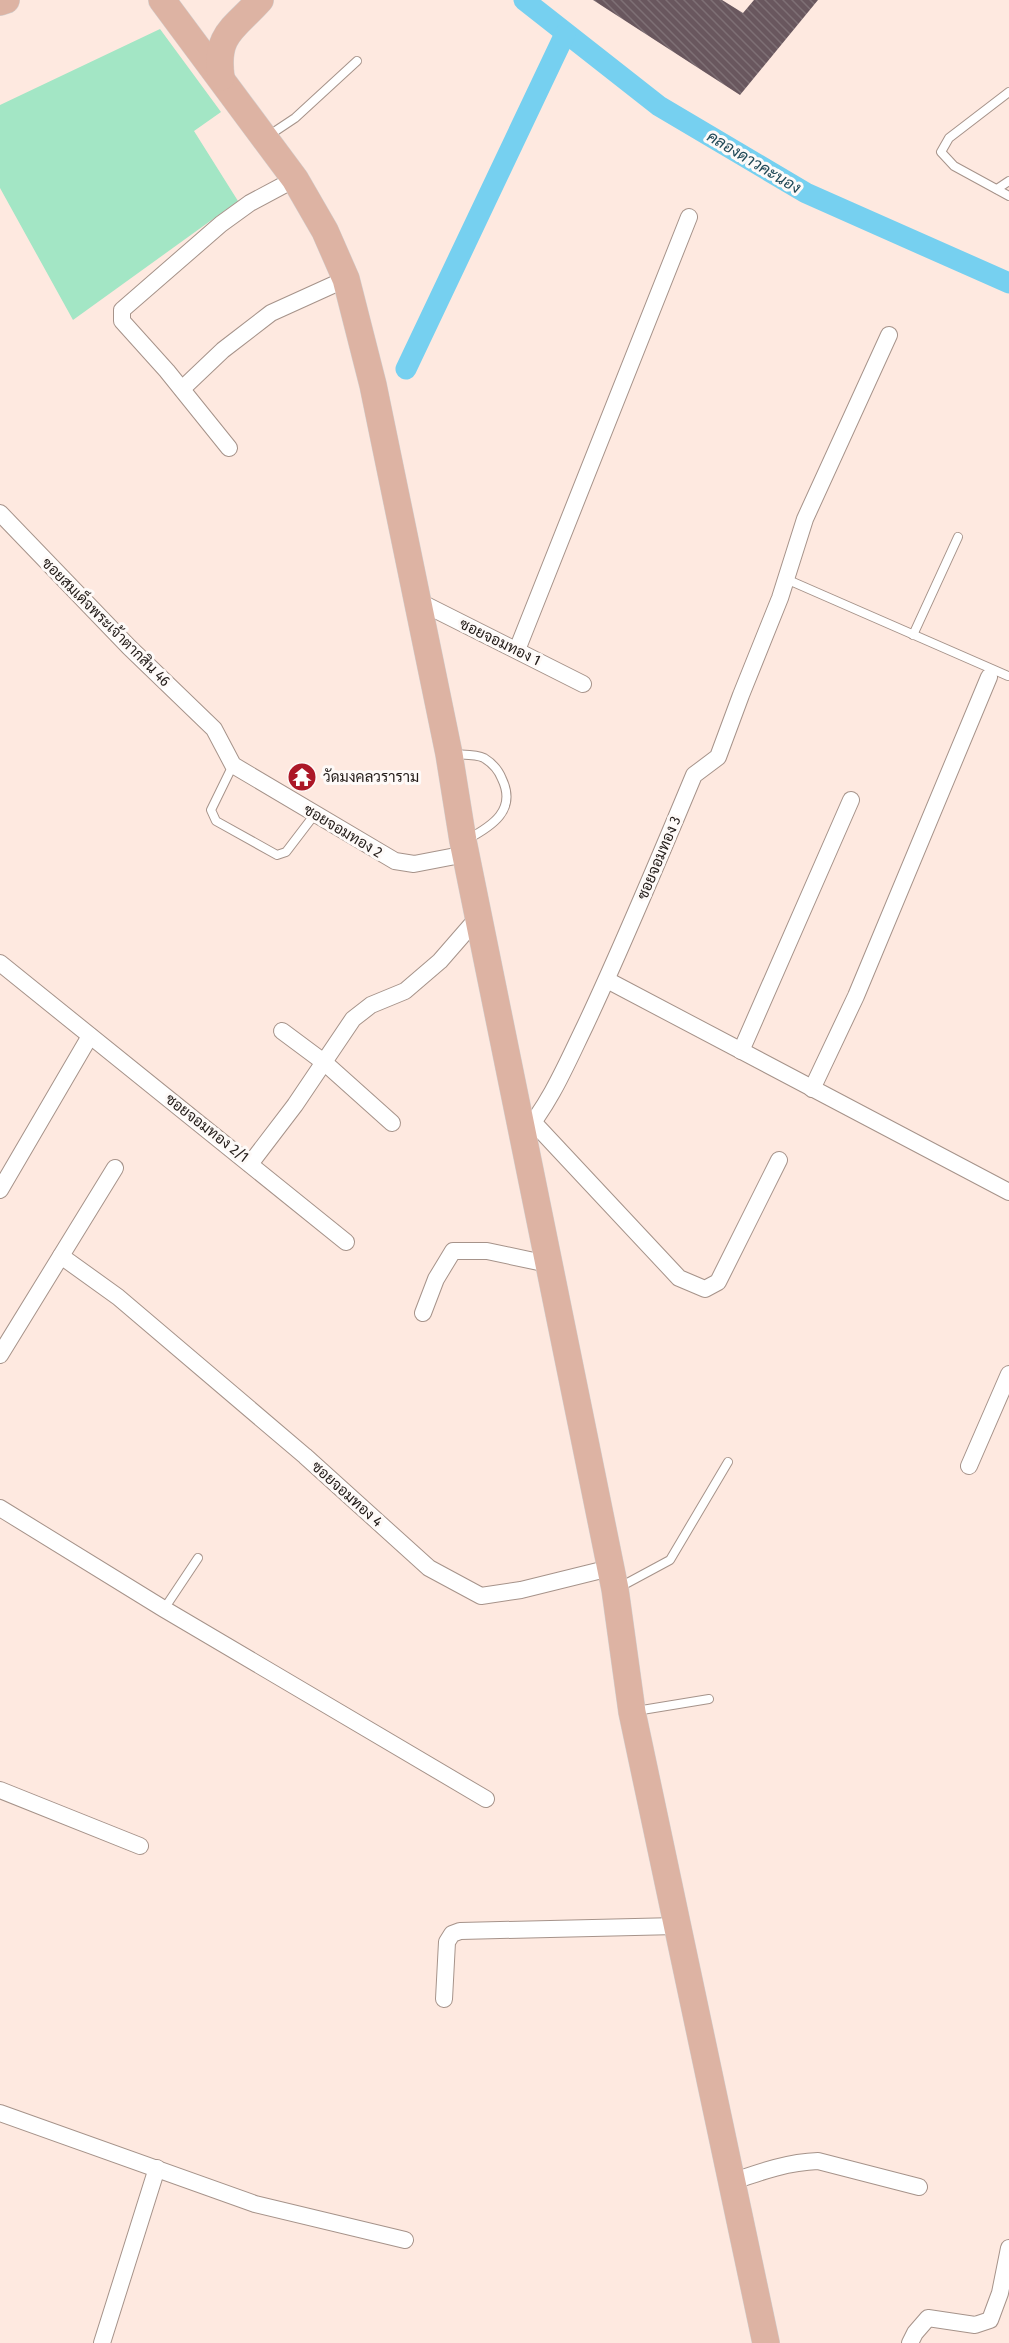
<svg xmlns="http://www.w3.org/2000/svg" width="1009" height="2343" viewBox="0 0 1009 2343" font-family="'Fira Sans Condensed',Sarabun,sans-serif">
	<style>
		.green { fill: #a3e6c5 }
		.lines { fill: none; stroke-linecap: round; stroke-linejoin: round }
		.canal { stroke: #76d0f0; stroke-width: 21 }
		.building { fill: url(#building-back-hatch) }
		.service-casing { stroke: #a6938a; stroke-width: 10 }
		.minor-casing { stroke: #a6938a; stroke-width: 18 }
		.primary-casing { stroke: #d3d1d1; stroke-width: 28 }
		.service { stroke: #fff; stroke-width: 8 }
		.minor { stroke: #fff; stroke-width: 16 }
		.primary { stroke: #ddb3a3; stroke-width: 27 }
		.labels { text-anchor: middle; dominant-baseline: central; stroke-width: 6; stroke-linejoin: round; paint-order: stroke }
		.street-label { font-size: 15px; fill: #221b18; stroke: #fefaf8 }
		.poi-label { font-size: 15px; fill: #221b18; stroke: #fefaf8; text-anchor: start }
		.water-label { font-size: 16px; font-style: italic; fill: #224a58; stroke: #fefaf8 }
	</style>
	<defs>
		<pattern id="building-back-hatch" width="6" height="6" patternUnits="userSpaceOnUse" patternTransform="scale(1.5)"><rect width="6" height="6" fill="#69575e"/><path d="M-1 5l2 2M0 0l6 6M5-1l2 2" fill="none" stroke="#7e7075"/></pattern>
	</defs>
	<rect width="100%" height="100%" fill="#fee9e0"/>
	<path class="green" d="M160 29 221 112 194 131 238 201 73 320 0 188V105Z"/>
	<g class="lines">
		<g class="canal">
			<path d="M524 0 659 106 806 193 1009 283"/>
			<path d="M406 369 565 34"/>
		</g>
	</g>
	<path class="building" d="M593 0H722L743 13 754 0H818L740 95Z"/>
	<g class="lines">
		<g class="service-casing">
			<g id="service">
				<path d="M1009 92 949 138 941 152 954 166 1009 196"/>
				<path d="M268 136 295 118 357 61"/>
				<path d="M997 189 1009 181"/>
				<path d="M786 579 1008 676"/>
				<path d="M913 635 958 537"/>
				<path d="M452 754C462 755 476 754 484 758 492 763 499 771 502 779 517 810 492 826 468 839"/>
				<path d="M233 765 211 810 216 821 277 855 286 852 315 814"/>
				<path d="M618 1588 670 1560 728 1462"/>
				<path d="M164 1609 198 1558"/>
				<path d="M636 1711 709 1699"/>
			</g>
		</g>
		<g class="minor-casing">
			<g id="minor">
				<path d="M182 389 223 350 271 313 346 279"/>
				<path d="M229 448 167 371 122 321V310L221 224 250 203 295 179"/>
				<path d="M0 513 129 647 214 729 233 765 395 861 414 864 466 854"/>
				<path d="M416 600 583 684"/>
				<path d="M517 650 689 217"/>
				<path d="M0 963 346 1242"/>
				<path d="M607 980 1009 1192"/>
				<path d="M282 1031 325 1063 392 1123"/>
				<path d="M741 1051 851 800"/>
				<path d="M812 1089 856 996 989 677"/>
				<path d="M534 1123 679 1278 705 1289 718 1282 779 1160"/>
				<path d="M522 1136C550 1104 567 1063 585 1026 624 943 659 859 694 775L718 757 741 695 780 598 805 519 889 335"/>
				<path d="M250 1164 295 1105 353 1019 371 1005 405 991 440 961 480 915"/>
				<path d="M0 1190 90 1036"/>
				<path d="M61 1256 118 1297 305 1456 429 1568 481 1596 521 1590 610 1568"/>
				<path d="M423 1313 436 1279 453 1251H487L548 1264"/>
				<path d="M0 1355 115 1168"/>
				<path d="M969 1466 1009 1374"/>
				<path d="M0 1508 164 1609 486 1799"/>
				<path d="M0 1790 140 1846"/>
				<path d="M444 1999 447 1942 452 1934 460 1931 677 1926"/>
				<path d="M0 2113 255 2204 405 2240"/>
				<path d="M731 2182C760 2172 788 2162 818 2161L919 2187"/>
				<path d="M102 2343 157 2168"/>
				<path d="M910 2343 915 2333 928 2318 975 2325 990 2320 1000 2293 1009 2248"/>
			</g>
		</g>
		<g class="primary-casing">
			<g id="primary">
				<path d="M162 0 295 179 325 231 346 279 373 385 449 754 463 841 615 1589 632 1712 766 2343"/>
				<path d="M0 2 6 0"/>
				<path d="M221 77C215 34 234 29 260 0"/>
			</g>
		</g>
		<use href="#service" class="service"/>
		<use href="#minor" class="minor"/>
		<use href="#primary" class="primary"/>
	</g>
	<defs>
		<g id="temple-disc" transform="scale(1.5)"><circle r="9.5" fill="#ac1727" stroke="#fefaf8"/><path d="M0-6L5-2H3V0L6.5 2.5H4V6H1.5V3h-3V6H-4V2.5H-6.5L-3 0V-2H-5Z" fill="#fff"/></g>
	</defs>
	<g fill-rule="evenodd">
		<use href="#temple-disc" x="302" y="777"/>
	</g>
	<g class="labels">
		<g class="street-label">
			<text transform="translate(106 622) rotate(45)">ซอยสมเด็จพระเจ้าตากสิน 46</text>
			<text transform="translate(500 642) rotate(26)">ซอยจอมทอง 1</text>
			<text transform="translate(343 831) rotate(31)">ซอยจอมทอง 2</text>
			<text transform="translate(659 858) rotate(-67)">ซอยจอมทอง 3</text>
			<text transform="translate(207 1128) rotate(38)">ซอยจอมทอง 2/1</text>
			<text transform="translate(347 1494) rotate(42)">ซอยจอมทอง 4</text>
		</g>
		<g class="poi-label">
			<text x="323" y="777">วัดมงคลวราราม</text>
		</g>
		<g class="water-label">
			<text transform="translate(754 162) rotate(31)">คลองดาวคะนอง</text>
		</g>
	</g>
</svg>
